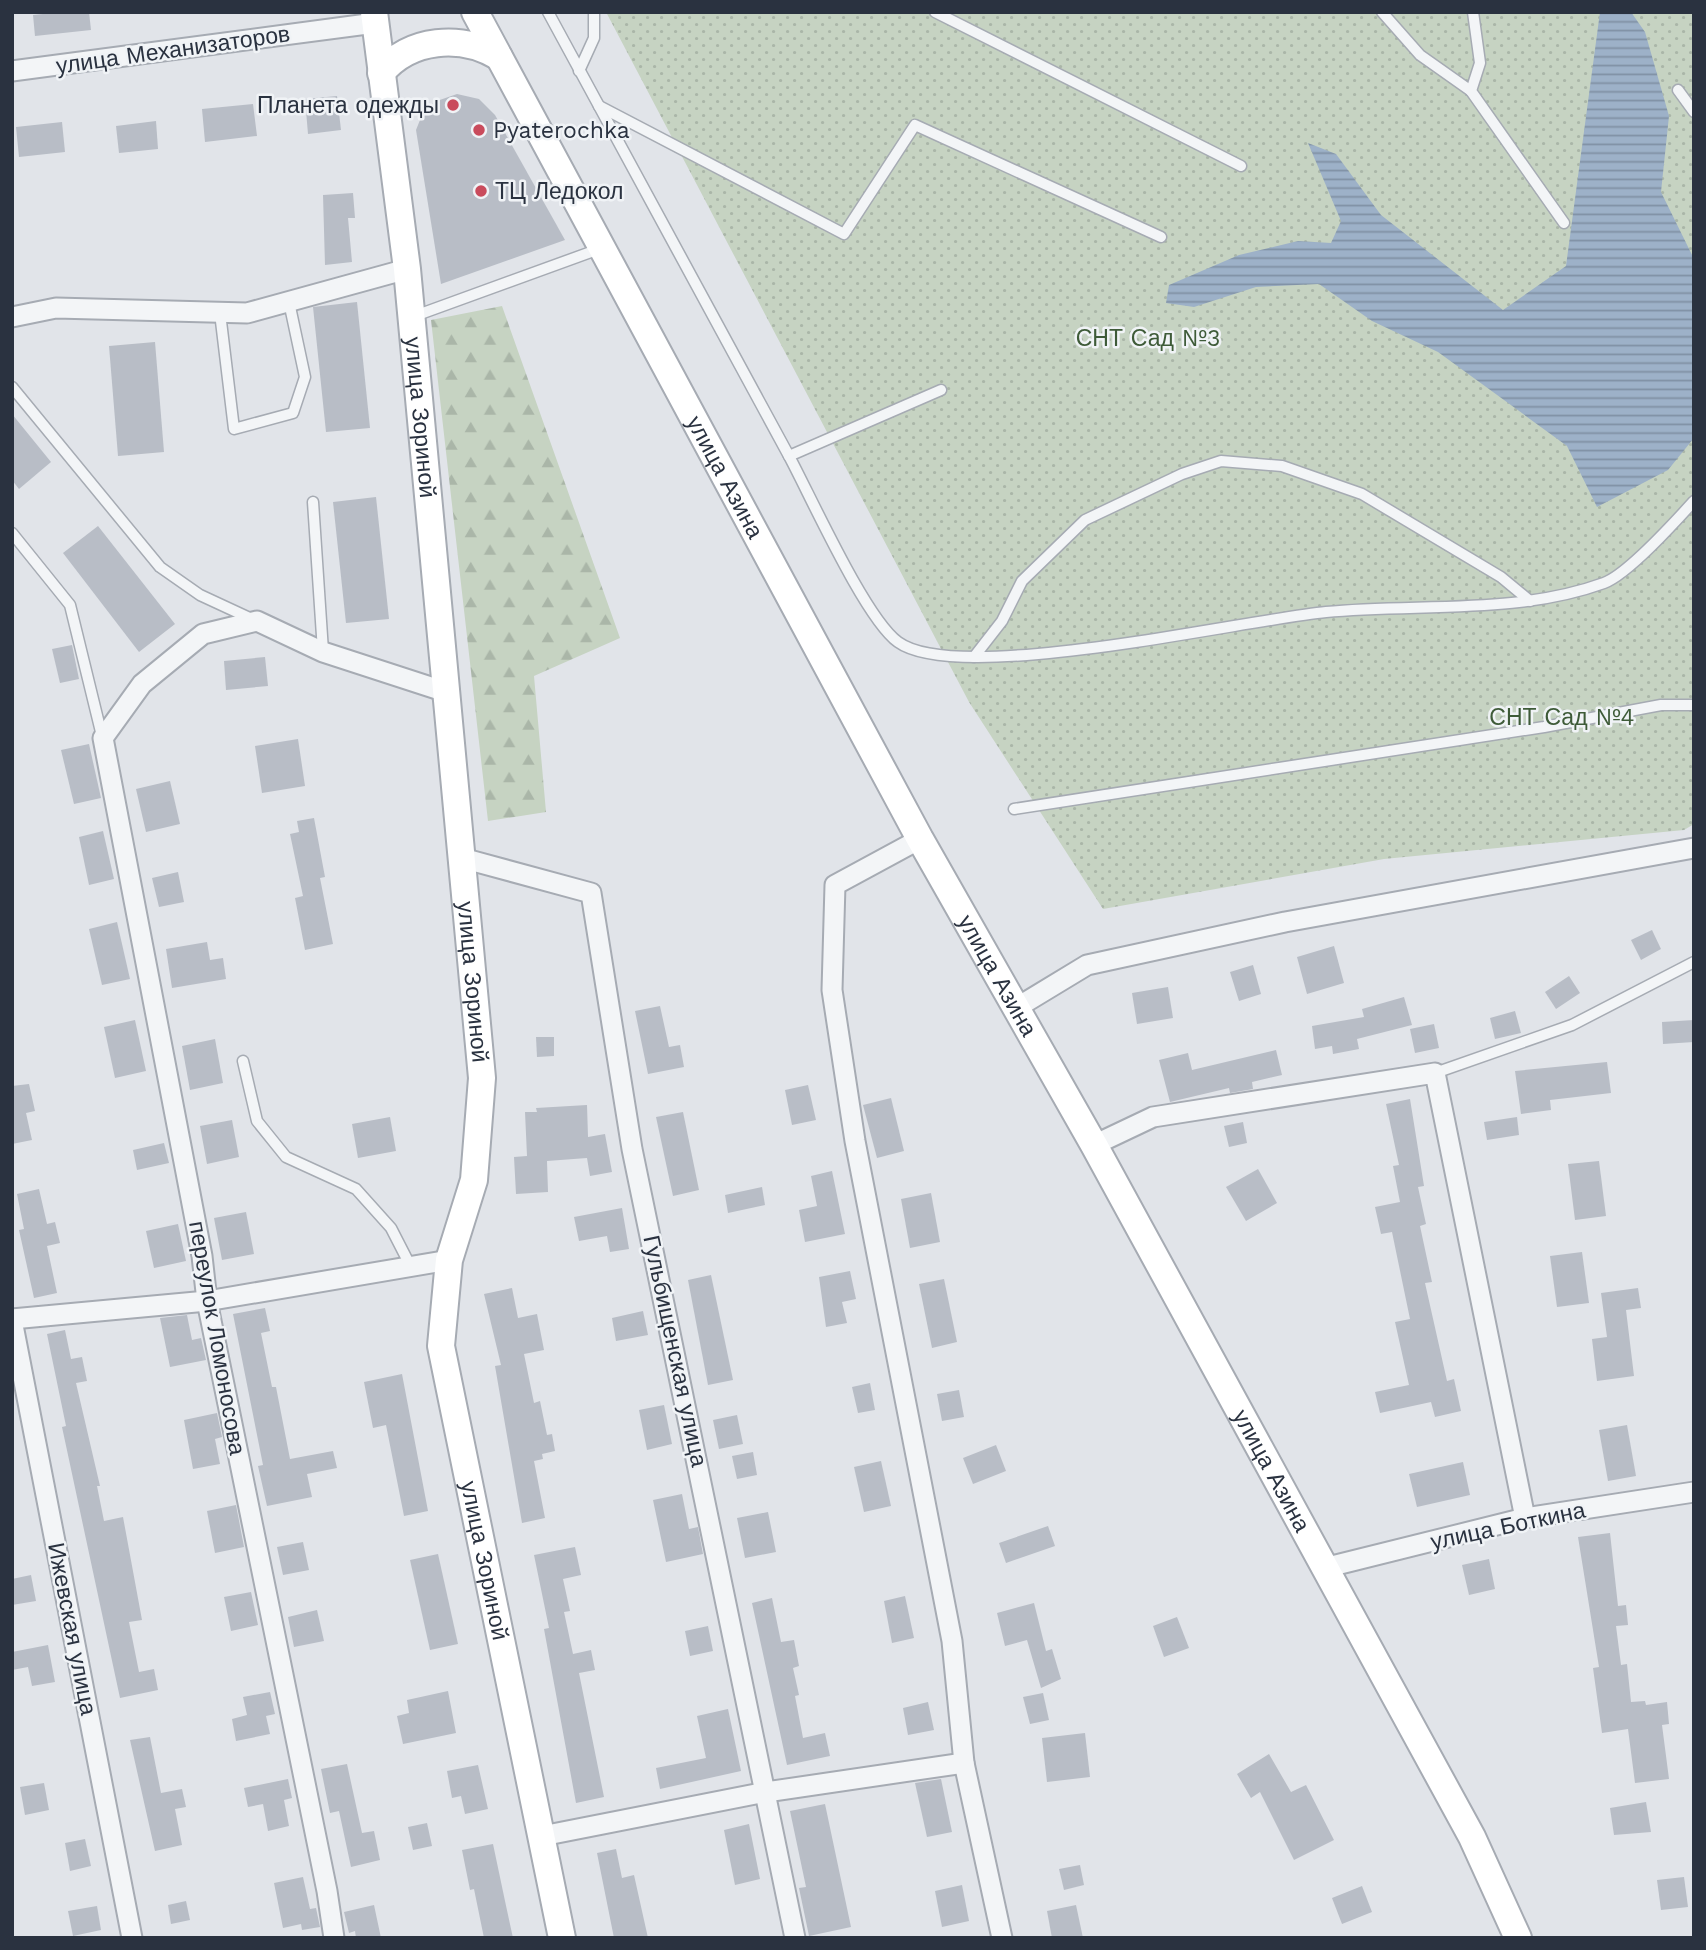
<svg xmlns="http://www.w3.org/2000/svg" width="1706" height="1950" viewBox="0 0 1706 1950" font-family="'Work Sans',sans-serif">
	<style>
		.green { fill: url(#green-dots) }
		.forest { fill: url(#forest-firs) }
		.water { fill: url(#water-rules) }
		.building { fill: #b8bdc6 }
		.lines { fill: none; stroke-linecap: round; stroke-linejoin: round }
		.lane-casing { stroke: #a6abb3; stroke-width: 13 }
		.street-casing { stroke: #a6abb3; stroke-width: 23 }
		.secondary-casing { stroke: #a6abb3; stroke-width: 30 }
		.lane { stroke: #f3f5f7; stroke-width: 10 }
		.street { stroke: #f3f5f7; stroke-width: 19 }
		.secondary { stroke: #fff; stroke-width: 26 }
		.poi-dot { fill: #c94b5c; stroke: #f0f3f6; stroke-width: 2.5 }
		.labels { text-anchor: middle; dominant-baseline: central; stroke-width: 5; stroke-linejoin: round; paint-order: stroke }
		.street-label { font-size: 23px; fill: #2a3240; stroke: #f0f3f6 }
		.poi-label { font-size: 23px; fill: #2a3240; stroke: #f0f3f6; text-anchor: start }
		.park-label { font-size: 23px; fill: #3e5b38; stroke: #f0f3f6 }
	</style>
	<defs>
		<pattern id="green-dots" width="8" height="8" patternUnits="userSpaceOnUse" patternTransform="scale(1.75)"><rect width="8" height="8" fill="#c6d3c2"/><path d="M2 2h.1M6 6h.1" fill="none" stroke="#aab6a8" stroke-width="1.8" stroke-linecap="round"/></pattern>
		<pattern id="forest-firs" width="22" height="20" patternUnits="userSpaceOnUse" patternTransform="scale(1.75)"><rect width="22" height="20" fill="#c6d3c2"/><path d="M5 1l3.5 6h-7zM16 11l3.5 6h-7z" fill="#aab6a8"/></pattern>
		<pattern id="water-rules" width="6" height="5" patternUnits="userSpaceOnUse" patternTransform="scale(1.75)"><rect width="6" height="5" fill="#9db1c8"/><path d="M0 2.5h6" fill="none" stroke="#8091a4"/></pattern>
	</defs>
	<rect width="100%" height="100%" fill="#e1e4e9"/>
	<path class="green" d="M606 12H1694V824L1684 830 1384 859 1103 909 969 702Z"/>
	<path class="forest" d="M502 306 620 638 534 676 546 812 488 821 431 320Z"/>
	<path class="water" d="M1600 12H1631L1645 32 1669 116 1661 192 1694 259V438L1668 470 1597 507 1567 446 1438 352 1372 321 1319 284 1256 287 1194 307 1166 303 1169 285 1239 255 1298 241 1331 243 1341 221 1308 143 1336 154 1381 215 1503 310 1566 266Z"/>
	<g class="building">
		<path d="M62 12H89L91 30 35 36 33 15Z"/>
		<path d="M457 94 479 99 495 115 565 240 441 284 416 130 420 120 434 102Z"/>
		<path d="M337 96 341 130 308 134 305 99Z"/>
		<path d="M253 104 257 136 205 142 202 109Z"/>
		<path d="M156 121 158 149 119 153 116 126Z"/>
		<path d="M62 122 65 152 19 157 16 127Z"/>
		<path d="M353 193 355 218H348L352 262 325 265 323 195Z"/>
		<path d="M357 302 370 428 326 432 313 307Z"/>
		<path d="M155 342 164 452 118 456 109 346Z"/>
		<path d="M12 414 51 462 19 489 12 480Z"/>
		<path d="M376 497 389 619 346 623 333 502Z"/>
		<path d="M98 526 175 624 139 652 63 553Z"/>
		<path d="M72 645 79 679 60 683 52 649Z"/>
		<path d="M265 657 268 686 226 690 224 661Z"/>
		<path d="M298 739 305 786 262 793 255 746Z"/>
		<path d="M89 744 101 798 74 804 61 750Z"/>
		<path d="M170 781 180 824 146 832 136 789Z"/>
		<path d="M314 818 325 877 320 878 333 944 305 950 295 898 303 896 290 834 299 832 297 821Z"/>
		<path d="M103 831 114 879 89 885 79 837Z"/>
		<path d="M178 872 184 902 159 907 152 878Z"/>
		<path d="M117 922 130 979 102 985 89 929Z"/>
		<path d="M1652 930 1661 949 1641 960 1631 940Z"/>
		<path d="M207 942 210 960 223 958 226 979 172 988 166 949Z"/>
		<path d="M1334 946 1344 983 1307 994 1297 957Z"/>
		<path d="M1253 965 1261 994 1239 1001 1230 972Z"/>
		<path d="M1569 976 1580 993 1556 1009 1545 992Z"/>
		<path d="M1168 987 1173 1018 1137 1024 1132 993Z"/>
		<path d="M1404 997 1412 1025 1357 1039 1359 1049 1333 1054 1332 1046 1315 1049 1312 1026 1364 1017 1362 1009Z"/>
		<path d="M660 1006 669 1047 680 1045 684 1067 648 1074 635 1011Z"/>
		<path d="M1515 1011 1521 1033 1495 1039 1490 1018Z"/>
		<path d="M135 1020 146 1071 115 1078 104 1027Z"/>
		<path d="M1694 1020V1042L1663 1044 1662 1022Z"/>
		<path d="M1434 1024 1439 1048 1415 1053 1410 1029Z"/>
		<path d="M536 1037H554V1056L537 1057Z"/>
		<path d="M215 1039 223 1083 190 1090 182 1046Z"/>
		<path d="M1276 1050 1282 1075 1252 1082 1253 1089 1230 1093 1229 1088 1170 1102 1159 1060 1188 1053 1192 1070Z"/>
		<path d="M1607 1062 1611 1093 1550 1100 1551 1110 1521 1114 1515 1071Z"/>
		<path d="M29 1084 35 1111 26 1113 32 1140 12 1144V1086Z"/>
		<path d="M808 1085 816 1120 792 1125 785 1090Z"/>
		<path d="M891 1098 904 1151 877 1158 863 1105Z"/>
		<path d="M1410 1099 1424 1186 1418 1187 1426 1224 1420 1226 1432 1282 1425 1283 1447 1381 1454 1379 1461 1411 1435 1417 1431 1402 1380 1413 1375 1392 1409 1385 1395 1322 1410 1319 1392 1232 1381 1234 1375 1207 1400 1202 1393 1166 1399 1165 1386 1104Z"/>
		<path d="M587 1105 588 1137 605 1134 612 1172 590 1176 587 1158 547 1161 548 1192 516 1194 514 1157 527 1156 525 1112H537L536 1108Z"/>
		<path d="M683 1112 699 1190 673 1196 656 1117Z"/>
		<path d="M390 1117 396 1151 358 1158 352 1124Z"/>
		<path d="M1517 1117 1519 1135 1487 1140 1484 1122Z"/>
		<path d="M232 1120 239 1157 207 1164 200 1126Z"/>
		<path d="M1243 1122 1247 1143 1229 1147 1224 1126Z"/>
		<path d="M164 1143 169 1163 137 1170 133 1150Z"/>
		<path d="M1599 1161 1606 1216 1575 1220 1568 1164Z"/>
		<path d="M1258 1169 1277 1203 1246 1221 1226 1187Z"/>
		<path d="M832 1171 845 1234 805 1242 799 1210 817 1206 811 1176Z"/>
		<path d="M762 1187 765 1205 728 1213 725 1195Z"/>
		<path d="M39 1189 47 1224 55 1222 60 1243 47 1246 57 1293 34 1298 19 1230 24 1229 17 1194Z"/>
		<path d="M931 1193 940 1242 910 1248 901 1199Z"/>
		<path d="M622 1208 629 1249 610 1252 607 1236 579 1241 574 1217Z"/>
		<path d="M246 1212 254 1254 222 1260 214 1218Z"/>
		<path d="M178 1224 186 1261 154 1268 146 1231Z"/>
		<path d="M1582 1252 1589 1303 1557 1307 1550 1256Z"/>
		<path d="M850 1271 856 1299 842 1302 847 1323 826 1327 819 1277Z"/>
		<path d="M711 1275 733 1380 708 1385 688 1280Z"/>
		<path d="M944 1279 957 1342 932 1348 919 1284Z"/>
		<path d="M512 1288 518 1318 537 1314 544 1350 524 1354 534 1403 540 1401 547 1435 552 1434 555 1451 542 1454 543 1459 534 1461 545 1518 522 1523 495 1366 501 1365 484 1294Z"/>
		<path d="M1638 1288 1641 1308 1626 1310 1634 1376 1597 1381 1592 1339 1607 1337 1601 1293Z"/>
		<path d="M265 1308 270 1331 261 1333 272 1387H276L290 1459 333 1451 337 1468 307 1474 312 1497 267 1506 258 1466 263 1465 233 1314Z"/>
		<path d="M643 1311 648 1335 616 1341 612 1318Z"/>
		<path d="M187 1315 192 1340 201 1338 206 1360 170 1367 160 1318Z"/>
		<path d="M65 1330 71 1359 82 1357 87 1381 76 1383 100 1486H97L104 1521 123 1517 142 1620 129 1622 139 1672 154 1669 158 1690 120 1698 62 1427 66 1426 47 1334Z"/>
		<path d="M402 1374 428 1511 404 1516 386 1425 373 1428 364 1382Z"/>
		<path d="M870 1383 875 1410 858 1413 852 1387Z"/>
		<path d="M959 1390 964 1417 942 1421 937 1394Z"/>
		<path d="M664 1405 672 1444 647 1450 639 1410Z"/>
		<path d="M217 1413 222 1437 215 1439 220 1464 193 1469 184 1420Z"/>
		<path d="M737 1415 743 1444 719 1449 713 1420Z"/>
		<path d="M1627 1425 1636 1476 1608 1481 1599 1430Z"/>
		<path d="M996 1445 1006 1471 973 1484 963 1458Z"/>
		<path d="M753 1452 757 1475 737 1479 732 1456Z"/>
		<path d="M881 1461 891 1506 864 1512 854 1467Z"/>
		<path d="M1463 1462 1470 1495 1417 1507 1409 1474Z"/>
		<path d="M682 1494 689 1529 698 1527 703 1554 666 1562 653 1500Z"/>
		<path d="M236 1505 244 1547 215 1553 207 1511Z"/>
		<path d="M768 1512 776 1552 745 1558 737 1518Z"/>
		<path d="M1048 1526 1055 1546 1006 1563 999 1543Z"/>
		<path d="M1610 1533 1618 1606 1626 1605 1628 1625 1616 1626 1621 1665 1627 1664 1631 1702 1645 1701 1646 1705 1667 1702 1669 1724 1662 1725 1669 1779 1635 1783 1628 1729 1602 1733 1593 1668 1599 1667 1578 1537Z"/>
		<path d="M303 1542 309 1570 283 1575 277 1547Z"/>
		<path d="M575 1547 581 1575 563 1579 570 1611 564 1612 573 1654 591 1650 595 1670 579 1673 604 1797 576 1803 544 1629 549 1628 534 1555Z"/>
		<path d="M438 1554 458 1644 430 1650 410 1560Z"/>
		<path d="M1489 1559 1495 1589 1469 1595 1462 1565Z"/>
		<path d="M31 1575 36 1601 12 1605V1579Z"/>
		<path d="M251 1592 258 1625 231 1631 224 1597Z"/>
		<path d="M905 1596 914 1638 892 1643 884 1601Z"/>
		<path d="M772 1598 781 1642 794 1640 799 1666 793 1668 799 1695 795 1696 803 1738 825 1733 830 1756 787 1765 752 1603Z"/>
		<path d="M1034 1603 1046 1651 1052 1649 1061 1679 1041 1688 1027 1640 1005 1646 997 1613Z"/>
		<path d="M317 1610 324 1641 294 1647 288 1617Z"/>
		<path d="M1177 1617 1189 1648 1164 1657 1153 1626Z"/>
		<path d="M708 1626 713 1651 690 1656 685 1631Z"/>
		<path d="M48 1645 55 1682 32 1686 28 1667 12 1670V1652Z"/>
		<path d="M448 1691 456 1733 403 1744 397 1716 409 1713 407 1700Z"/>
		<path d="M270 1692 275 1714 266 1716 270 1734 236 1741 232 1719 247 1715 243 1697Z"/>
		<path d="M1043 1693 1049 1720 1030 1724 1023 1697Z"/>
		<path d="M928 1702 934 1730 908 1735 903 1708Z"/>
		<path d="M728 1709 741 1771 660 1789 656 1768 706 1758 697 1716Z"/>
		<path d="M1085 1733 1090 1777 1047 1782 1042 1738Z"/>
		<path d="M150 1737 161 1793 182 1789 186 1807 175 1809 182 1845 155 1851 130 1740Z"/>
		<path d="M1269 1754 1291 1792 1306 1785 1334 1840 1294 1860 1260 1792 1251 1798 1237 1774Z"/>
		<path d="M347 1764 362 1833 374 1831 380 1860 351 1867 339 1811 330 1813 321 1769Z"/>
		<path d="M478 1765 488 1809 465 1814 461 1796 452 1798 447 1771Z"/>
		<path d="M288 1779 292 1798 284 1800 289 1826 268 1831 263 1804 248 1807 244 1788Z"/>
		<path d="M941 1779 952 1832 927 1837 915 1783Z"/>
		<path d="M44 1783 49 1810 25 1815 20 1787Z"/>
		<path d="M1646 1802 1651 1832 1614 1835 1610 1808Z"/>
		<path d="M825 1804 851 1927 809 1936 799 1888 806 1887 790 1811Z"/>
		<path d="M427 1823 432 1846 413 1850 408 1827Z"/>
		<path d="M749 1824 760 1879 735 1885 724 1830Z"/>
		<path d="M85 1839 91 1866 70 1871 65 1843Z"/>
		<path d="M493 1844 505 1901 513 1938H484L474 1889 470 1890 462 1850Z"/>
		<path d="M616 1849 622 1878 634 1875 648 1938H614L597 1853Z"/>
		<path d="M1080 1865 1084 1885 1064 1890 1059 1869Z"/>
		<path d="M303 1877 310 1909 316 1908 320 1927 302 1930 301 1924 283 1928 274 1883Z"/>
		<path d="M1684 1877 1688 1907 1661 1910 1657 1880Z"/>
		<path d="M962 1885 969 1921 942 1927 935 1891Z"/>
		<path d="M1362 1886 1372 1912 1342 1924 1332 1898Z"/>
		<path d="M186 1901 190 1920 171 1924 168 1905Z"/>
		<path d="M374 1905 381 1938H356L355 1931 349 1933 344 1912Z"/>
		<path d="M1076 1905 1083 1938H1052L1047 1911Z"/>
		<path d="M97 1906 101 1930 73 1936 68 1911Z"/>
	</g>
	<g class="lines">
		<g class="lane-casing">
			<g id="lane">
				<path d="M548 12 789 456 941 390"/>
				<path d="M935 12 1241 166"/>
				<path d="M1382 12 1420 55 1471 91"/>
				<path d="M1473 12 1480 63 1471 91 1564 223"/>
				<path d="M579 71 594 38V12"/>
				<path d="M1678 90 1694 112"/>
				<path d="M599 106 844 234 915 125 1161 237"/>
				<path d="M220 313 234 429 293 413 305 377 289 302"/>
				<path d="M412 317 602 248"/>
				<path d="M12 387 160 567 200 595 254 620"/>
				<path d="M789 456C811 497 865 618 898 642 958 686 1243 620 1326 612 1418 603 1516 615 1604 583 1628 574 1675 522 1694 501"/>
				<path d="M313 502 323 651"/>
				<path d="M12 533 70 605 102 736"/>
				<path d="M974 657 1002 621 1022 581 1085 520 1182 474 1221 461 1282 466 1362 494 1501 577 1530 601"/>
				<path d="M1014 809 1544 727 1661 705H1694"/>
				<path d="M243 1061 257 1121 286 1157 356 1189 391 1228 411 1267"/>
				<path d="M1435 1073 1572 1025 1694 962"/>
			</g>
		</g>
		<g class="street-casing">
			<g id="street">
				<path d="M12 71 375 23"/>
				<path d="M12 317 56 308 247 313 407 269"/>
				<path d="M920 839 835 885 832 990 855 1141 952 1641 964 1763 1002 1938"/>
				<path d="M462 858 591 893 632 1149 795 1938"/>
				<path d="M1016 1008 1087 965 1285 922 1694 848"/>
				<path d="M1094 1145 1153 1117 1435 1073 1525 1518"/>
				<path d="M12 1319 207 1301 449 1260"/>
				<path d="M12 1320 132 1938"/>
				<path d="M1324 1568 1525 1518 1694 1492"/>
				<path d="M542 1836 766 1792 964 1763"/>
				<path d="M334 1938 327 1891 207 1301 202 1256 103 738 142 684 203 634 257 621 323 652 446 692"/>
			</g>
		</g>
		<g class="secondary-casing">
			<g id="secondary">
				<path id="s1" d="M374 12 407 269 482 1078 474 1180 449 1260 441 1346 562 1938"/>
				<path id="s2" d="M475 12 920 839 1094 1145 1472 1837 1518 1938"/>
				<path d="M381 73C410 38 461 34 499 57"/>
			</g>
		</g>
		<use href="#lane" class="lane"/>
		<use href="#street" class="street"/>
		<use href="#secondary" class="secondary"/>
	</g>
	<g class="poi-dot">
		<circle cx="453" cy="105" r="7"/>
		<circle cx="479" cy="130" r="7"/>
		<circle cx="481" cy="191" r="7"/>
	</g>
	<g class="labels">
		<g class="street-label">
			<text transform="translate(173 50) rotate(-8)">улица Механизаторов</text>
			<text stroke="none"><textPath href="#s1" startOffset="408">улица Зориной</textPath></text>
			<text stroke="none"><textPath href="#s2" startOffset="528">улица Азина</textPath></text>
			<text stroke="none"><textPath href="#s2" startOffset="1096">улица Азина</textPath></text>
			<text stroke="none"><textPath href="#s1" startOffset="975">улица Зориной</textPath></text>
			<text transform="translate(217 1338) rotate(80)">переулок Ломоносова</text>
			<text transform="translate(675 1351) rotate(78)">Гульбищенская улица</text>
			<text stroke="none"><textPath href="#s2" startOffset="1662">улица Азина</textPath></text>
			<text transform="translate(1508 1526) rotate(-12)">улица Боткина</text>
			<text stroke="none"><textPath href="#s1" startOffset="1563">улица Зориной</textPath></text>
			<text transform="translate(72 1629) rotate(79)">Ижевская улица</text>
		</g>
		<g class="poi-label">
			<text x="439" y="105" text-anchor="end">Планета одежды</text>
			<text x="493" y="130">Pyaterochka</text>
			<text x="495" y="191">ТЦ Ледокол</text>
		</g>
		<g class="park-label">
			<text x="1148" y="338">СНТ Сад №3</text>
			<text x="1562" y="717">СНТ Сад №4</text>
		</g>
	</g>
	<rect width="1706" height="1950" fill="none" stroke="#2a3240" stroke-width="28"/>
</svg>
